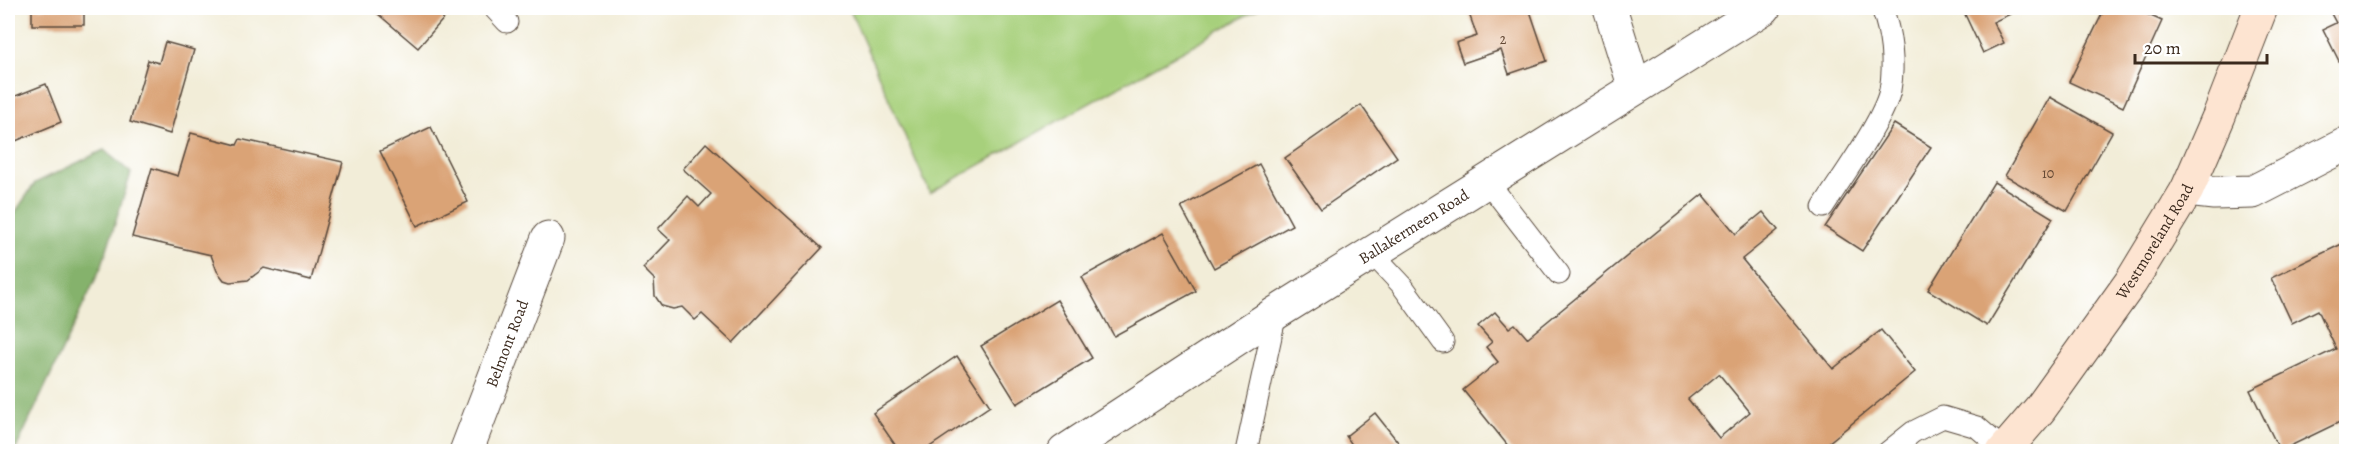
<svg xmlns="http://www.w3.org/2000/svg" width="2354" height="459" viewBox="0 0 2354 459" font-family="Alegreya,serif">
	<style>
		.green { fill: #a7d07c; stroke: #717d4d; stroke-width: 1.5 }
		.forest { fill: #85b26c; stroke: #606e45; stroke-width: 1.5 }
		.building { fill: #daa376; fill-rule: evenodd }
		.lines { fill: none; stroke-linecap: round; stroke-linejoin: round }
		.lane-casing { stroke: #56473a; stroke-width: 23 }
		.street-casing { stroke: #56473a; stroke-width: 35 }
		.secondary-casing { stroke: #56473a; stroke-width: 35 }
		.lane { stroke: #fff; stroke-width: 21 }
		.street { stroke: #fff; stroke-width: 33 }
		.secondary { stroke: #fde4d1; stroke-width: 33 }
		.labels { text-anchor: middle; dominant-baseline: central; stroke-width: 4.5; stroke-linejoin: round; paint-order: stroke }
		.number-label { font-size: 14px; fill: #634834 }
		.street-label { font-size: 16px; fill: #3b2a1e; stroke: #fff }
	</style>
	<rect width="100%" height="100%" fill="#fff"/>
	<filter id="ink" filterUnits="userSpaceOnUse"><feTurbulence type="fractalNoise" baseFrequency=".0167" numOctaves="2"/><feDisplacementMap in="SourceGraphic" scale="12" xChannelSelector="R" yChannelSelector="G"/><feConvolveMatrix kernelMatrix="1 2 1 2 8 2 1 2 1" color-interpolation-filters="sRGB"/></filter>
	<filter id="wash" filterUnits="userSpaceOnUse"><feTurbulence type="fractalNoise" baseFrequency=".008" numOctaves="4" result="noise"/><feDisplacementMap in="SourceGraphic" scale="24" xChannelSelector="R" yChannelSelector="G"/><feGaussianBlur stdDeviation="1.35" result="paint"/><feColorMatrix in="noise" values="0 0 0 0 0 0 0 0 0 0 0 0 0 0 0 0 0 1.4 0 .05"/><feComposite in="paint" operator="in"/></filter>
	<g filter="url(#wash)">
		<rect width="100%" height="100%" fill="#f2edd8"/>
		<path class="green" d="M849 8H1259L930 193Z"/>
		<path class="forest" d="M104 150 131 173 102 265 15 451H8V223L35 183Z"/>
		<g id="blocks">
			<g class="building">
				<rect x="32" y="8" width="52" height="17"/>
				<path d="M371 8H453L418 48Z"/>
				<path d="M1467 8H1529L1547 61 1509 74 1501 50 1463 63 1456 43 1477 36Z"/>
				<path d="M1962 8H2023L1993 22 2004 43 1983 53Z"/>
				<path d="M2105 8H2133L2162 21 2123 107 2069 82Z"/>
				<path d="M2328 8H2346V62L2341 65 2323 29 2336 23Z"/>
				<path d="M165 42 194 50 170 134 130 122 148 60 159 63Z"/>
				<path d="M46 84 61 122 11 143 8 142V99Z"/>
				<path d="M2050 97 2112 132 2067 211 2005 176Z"/>
				<path d="M1361 105 1397 157 1321 209 1285 158Z"/>
				<path d="M1894 124 1931 147 1862 251 1825 227Z"/>
				<path d="M431 127 468 202 417 226 380 151Z"/>
				<path d="M191 133 237 145 240 139 343 162 311 280 264 268 248 280 230 282 224 280 217 271 211 255 132 237 152 168 178 176Z"/>
				<path d="M706 143 822 248 733 343 702 314 695 320 682 307 673 309 662 306 655 296 654 279 643 268 670 240 658 229 688 196 699 207 711 194 683 169Z"/>
				<path d="M1259 164 1292 225 1214 268 1181 207Z"/>
				<path d="M1994 182 2053 218 1987 326 1928 290Z"/>
				<path d="M1703 194 1736 234 1763 212 1778 230 1742 259 1833 369 1881 330 1915 372 1817 452H1513L1463 390 1498 362 1486 347 1492 342 1478 326 1495 312 1509 328 1515 324 1527 338ZM1719 374 1750 412 1719 438 1688 399Z"/>
				<path d="M1163 233 1196 291 1114 336 1082 277Z"/>
				<path d="M2346 242V419L2280 451 2250 390 2336 349 2318 310 2292 323 2271 278Z"/>
				<path d="M1057 300 1092 358 1017 404 981 346Z"/>
				<path d="M957 356 990 406 922 452H900L873 413Z"/>
				<path d="M1375 413 1406 452H1357L1346 436Z"/>
			</g>
		</g>
	</g>
	<g filter="url(#ink)">
		<use href="#blocks" fill-opacity="0" stroke="#56473a" stroke-width="1.5"/>
		<g class="lines">
			<g class="lane-casing">
				<g id="lane">
					<path d="M494 8 507 22"/>
					<path d="M1487 181 1559 274"/>
					<path d="M1823 207C1841 178 1884 120 1890 90 1895 63 1891 33 1882 8"/>
					<path d="M1372 253 1401 284 1443 342"/>
					<path d="M1246 452 1276 313"/>
					<path d="M1888 452 1913 432 1943 417 1977 427 2004 450"/>
				</g>
			</g>
			<g class="street-casing">
				<g id="street">
					<path d="M1610 8 1635 88"/>
					<path d="M2187 190 2214 193 2253 192 2346 144"/>
					<path id="s1" d="M466 452 548 238"/>
					<path id="s2" d="M1064 452 1276 313 1764 8"/>
				</g>
			</g>
			<g class="secondary-casing">
				<g id="secondary">
					<path id="s3" d="M2003 452 2040 409 2131 282 2187 190 2219 116 2261 8"/>
				</g>
			</g>
			<use href="#lane" class="lane"/>
			<use href="#street" class="street"/>
			<use href="#secondary" class="secondary"/>
		</g>
	</g>
	<g class="labels">
		<g class="number-label">
			<text x="1503" y="39">2</text>
			<text x="2048" y="173">10</text>
		</g>
		<g class="street-label">
			<text stroke="none"><textPath href="#s2" startOffset="416">Ballakermeen Road</textPath></text>
			<text stroke="none"><textPath href="#s3" startOffset="260">Westmoreland Road</textPath></text>
			<text stroke="none"><textPath href="#s1" startOffset="116">Belmont Road</textPath></text>
		</g>
	</g>
	<rect width="2354" height="459" fill="none" stroke="#fff" stroke-width="30"/>
	<path d="M2135 54v9h132v-9" fill="none" stroke="#3b2a1e" stroke-width="3"/>
	<text x="2144" y="54" font-size="18" fill="#3b2a1e" stroke="#ffffff" stroke-width="4.5" paint-order="stroke">20 m</text>
</svg>
